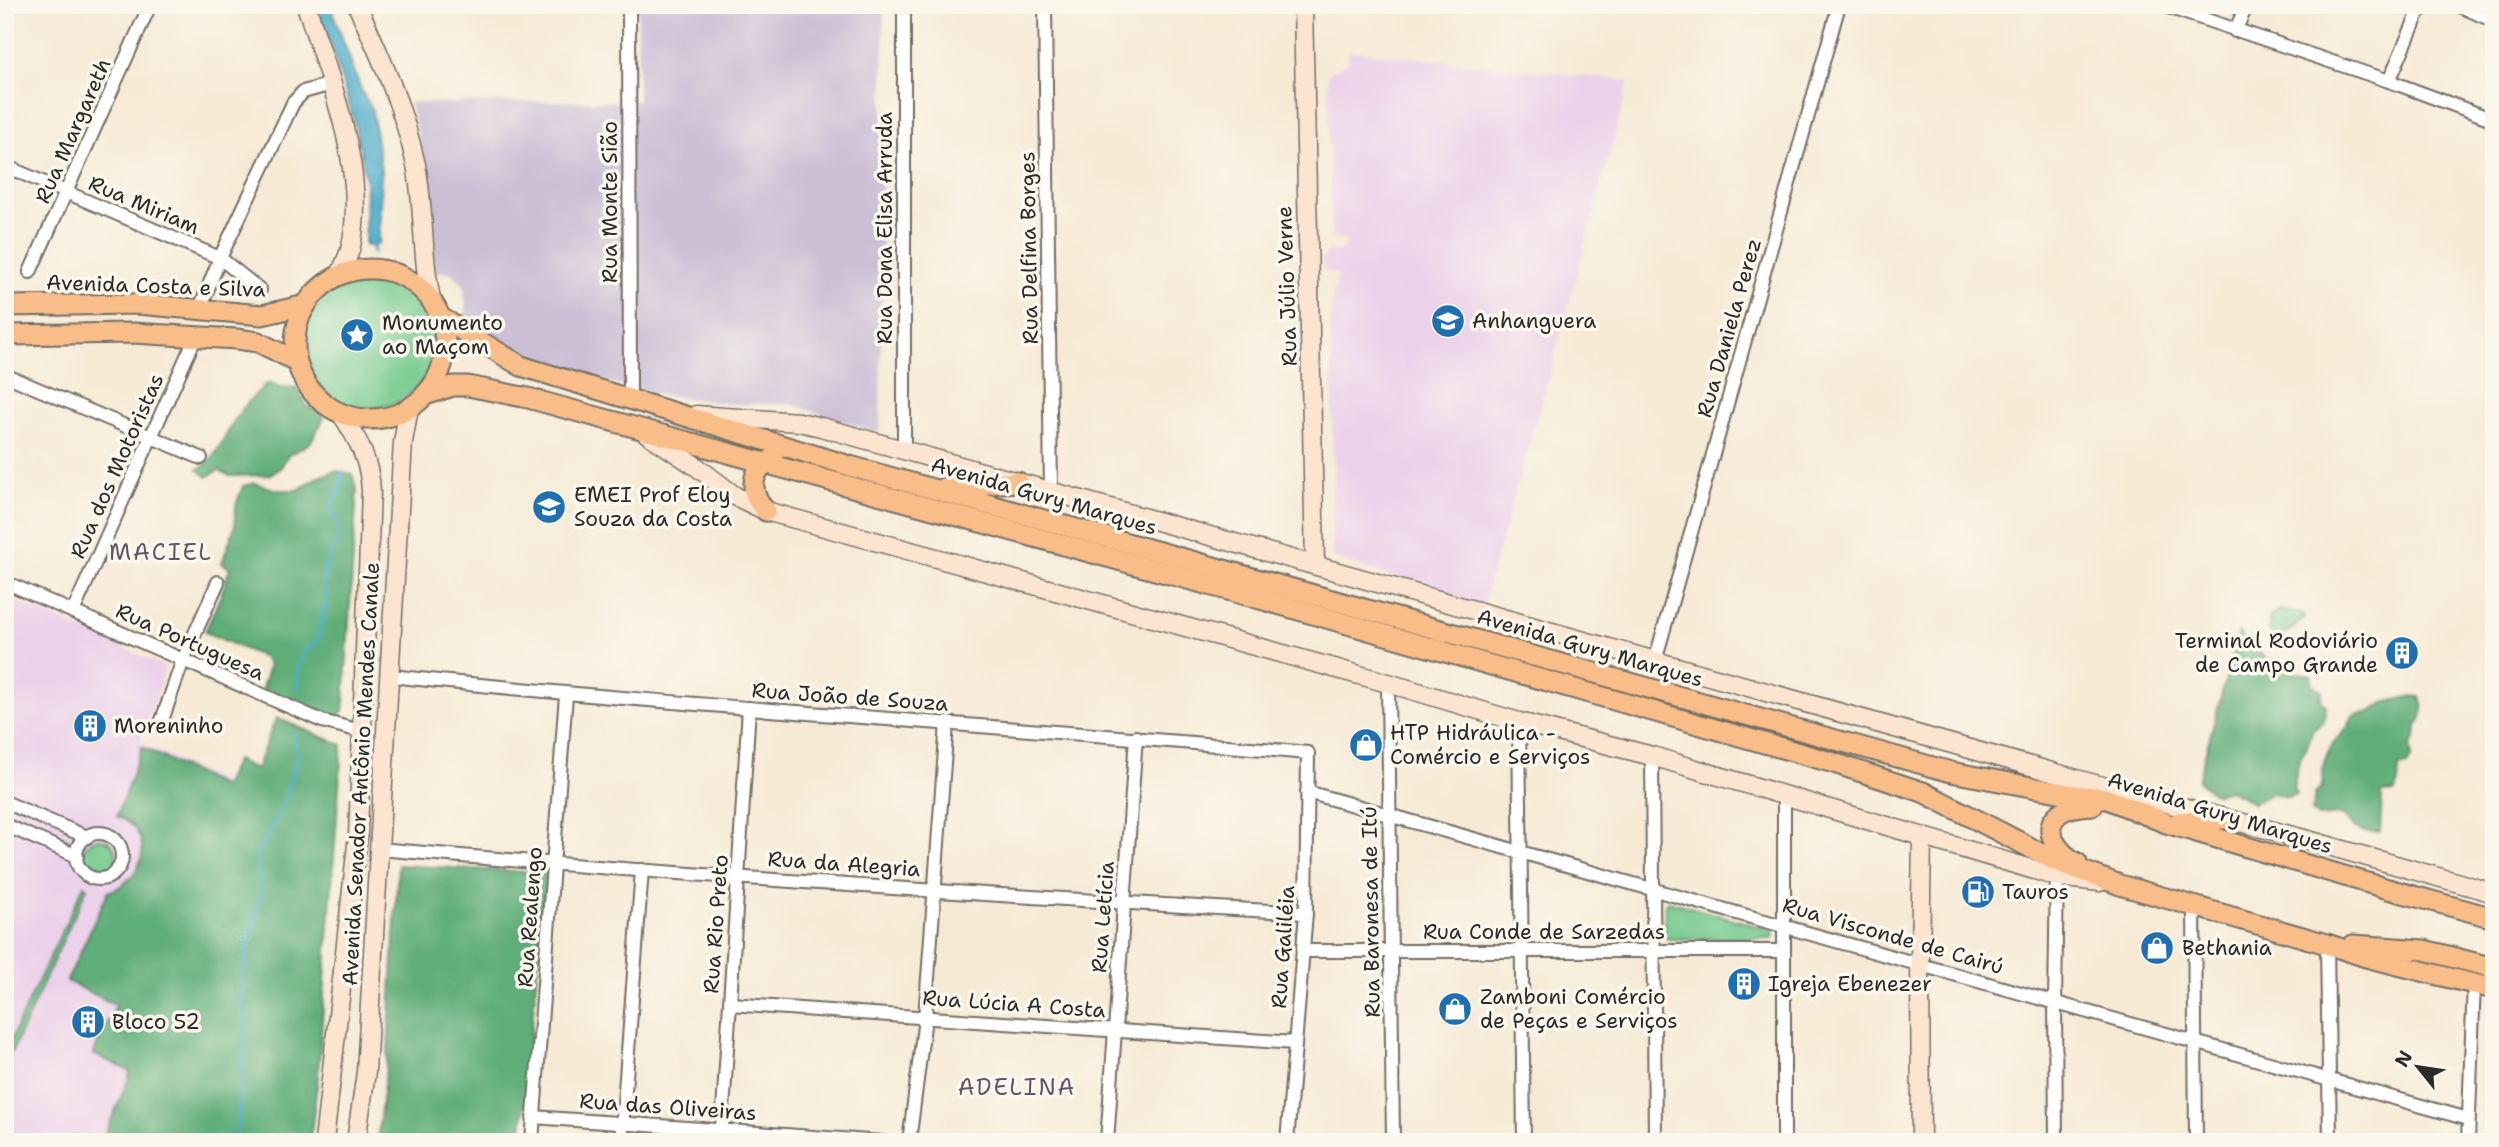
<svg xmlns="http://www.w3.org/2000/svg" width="2499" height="1147" viewBox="0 0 2499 1147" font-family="'Shantell Sans',sans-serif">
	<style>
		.built { fill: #ecd1ea }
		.industrial { fill: #cbbfd5 }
		.green { fill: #73c98d; stroke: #4f7a5c; stroke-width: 2 }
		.forest { fill: #5ead78; stroke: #446c52; stroke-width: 2 }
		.water { fill: #4aacc9; stroke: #3a6c7a; stroke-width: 2 }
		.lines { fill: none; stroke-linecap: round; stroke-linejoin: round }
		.stream { stroke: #4aacc9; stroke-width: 3.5 }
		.street-casing { stroke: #726e66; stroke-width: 16 }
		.secondary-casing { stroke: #726e66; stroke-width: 21 }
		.primary-casing { stroke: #726e66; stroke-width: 23 }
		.street { stroke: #fff; stroke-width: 12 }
		.secondary { stroke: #fce5d0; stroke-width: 18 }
		.primary { stroke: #f8bd89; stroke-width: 19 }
		.labels { text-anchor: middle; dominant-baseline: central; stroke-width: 7; stroke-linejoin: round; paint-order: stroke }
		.street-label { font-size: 21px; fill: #2b2b2b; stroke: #fbf7ec }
		.poi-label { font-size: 21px; fill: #2b2b2b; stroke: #fbf7ec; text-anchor: start }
		.neighbourhood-label { font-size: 23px; letter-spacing: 2px; fill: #625569; stroke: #fbf7ec }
	</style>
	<rect width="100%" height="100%" fill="#fbf7ec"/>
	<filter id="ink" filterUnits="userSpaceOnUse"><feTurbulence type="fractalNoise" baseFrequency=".0143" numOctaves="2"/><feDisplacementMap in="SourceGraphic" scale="14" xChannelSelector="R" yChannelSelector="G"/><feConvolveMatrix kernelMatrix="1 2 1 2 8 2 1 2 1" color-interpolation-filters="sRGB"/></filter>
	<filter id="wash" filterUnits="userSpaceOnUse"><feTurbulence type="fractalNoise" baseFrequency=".00686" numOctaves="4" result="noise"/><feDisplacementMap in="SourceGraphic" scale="28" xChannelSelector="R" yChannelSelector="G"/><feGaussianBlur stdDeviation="1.57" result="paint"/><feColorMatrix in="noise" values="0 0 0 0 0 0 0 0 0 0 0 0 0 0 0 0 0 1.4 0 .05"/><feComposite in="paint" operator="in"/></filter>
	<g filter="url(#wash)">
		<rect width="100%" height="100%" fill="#f6ead5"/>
		<g class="built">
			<path d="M1349 51 1629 81 1548 380 1482 605 1332 557 1333 463 1331 306 1338 274 1325 272 1321 260 1328 251H1341L1347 241 1331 236 1328 74 1348 62Z"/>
			<path d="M5 596 166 667 140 742 246 794 342 745 318 1077 310 1142H5Z"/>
		</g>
		<path class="industrial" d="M638 5H884L880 428 876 432 790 404H729L650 393 566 370 504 350 464 320 466 311 464 285 450 272H433L434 223 427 167 409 103 638 101Z"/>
		<g class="green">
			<circle cx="369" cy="343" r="65"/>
			<path d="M2278 610 2303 614 2305 617 2289 632 2280 636 2269 631V617Z"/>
			<path d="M23 819 67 839 69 842 65 844 23 824 21 820Z"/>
			<circle cx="99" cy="856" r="17"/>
			<path d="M84 885 87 888 85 892 5 1066V1052Z"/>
			<path d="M1668 901 1772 930 1774 935 1771 938 1668 939 1664 935 1665 904Z"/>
		</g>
		<g class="forest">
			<path d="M266 384H275L279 388 297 387 308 408 317 409 324 418 310 443 288 455 280 469 268 475 230 476 219 470 207 477 198 469C219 458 225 432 239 414 246 403 257 394 266 384Z"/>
			<path d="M336 471 352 474 357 490 344 703 343 711 334 718 320 714 262 689 269 665 263 657 205 632 221 595 230 568 222 563 235 525 236 505 243 486 254 483 277 490H298L316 478Z"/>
			<path d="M2239 632 2252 652H2259L2268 660H2276L2289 672 2311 675 2313 686 2322 690 2321 702 2326 705 2324 721 2313 729 2306 749 2299 760 2293 788 2296 794 2288 797 2272 793 2254 803 2230 790 2214 794 2198 780Z"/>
			<path d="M2412 696 2420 697 2423 708 2422 718 2417 726 2416 737 2410 747 2412 757 2407 765 2399 767 2398 783 2395 792 2382 793 2380 832C2353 831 2360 831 2342 815L2318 817 2312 812 2315 794 2322 786 2324 762 2333 743 2348 727 2353 716 2370 712 2384 703Z"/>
			<path d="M276 718 342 745 318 1077 310 1142H102L129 1078 130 1071 93 1054 116 1005 67 981 108 892C134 883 153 855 135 829 131 824 123 819 117 816L142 747 223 787 236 760 256 769Z"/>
			<path d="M398 865 546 873 521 1142H377L388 1051Z"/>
		</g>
		<path class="water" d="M316 5H330L362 92 372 109 381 171 379 243 374 246 365 245 366 180 355 124 333 51Z"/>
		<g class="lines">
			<g class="stream">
				<path d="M373 252 374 241"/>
				<path d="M299 688 296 678 302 655 317 641 327 598 323 577 328 557 339 540 337 522 331 507 339 491 343 472"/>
				<path d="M233 1142 238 1122 246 1023 241 986 247 947 261 893 257 854 273 827 286 797 296 760 294 734"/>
			</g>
		</g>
	</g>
	<g filter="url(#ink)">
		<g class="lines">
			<g class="street-casing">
				<g id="street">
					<path d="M629 5 630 399"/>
					<path d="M1045 5 1051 491"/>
					<path d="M2162 5 2389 81 2494 120"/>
					<path d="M2458 5 2494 21"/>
					<path d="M2235 31 2247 5"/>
					<path d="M2389 81 2422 5"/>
					<path d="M5 166 220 258 260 290"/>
					<path d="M30 272 150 5"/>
					<path d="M200 308 220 258 293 103 303 92 332 84"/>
					<path d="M5 375 201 458"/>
					<path d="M904 450V5"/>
					<path d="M5 582 322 721 360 731"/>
					<path d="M73 612 196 336"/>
					<path d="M1655 661 1839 5"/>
					<path d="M390 676C695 708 1002 725 1308 753L1306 913 1287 1142"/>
					<path d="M1388 683 1393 1142"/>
					<path d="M1519 722 1524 1142"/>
					<path d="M161 723 183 660 218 582"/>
					<path d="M1652 756 1655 1142"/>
					<path d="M1307 792 2468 1119"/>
					<path d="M1784 793V1142"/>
					<path d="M5 802 87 837"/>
					<path d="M5 825 77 856"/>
					<circle cx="99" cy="856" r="23"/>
					<path d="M379 849C687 876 997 896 1306 913"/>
					<path d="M2194 905 2196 1142"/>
					<path d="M2327 944 2330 1142"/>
					<path d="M1303 951H1784"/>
					<path d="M730 1004 1295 1043"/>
					<path d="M533 1117 883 1142"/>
					<path d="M532 1142 566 695"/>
					<path d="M621 1142 642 870"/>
					<path d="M721 1142 749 708"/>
					<path d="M909 1142 925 1018 947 723"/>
					<path d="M1107 1142 1136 737"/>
					<path d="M2056 1142 2055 1003 2057 869"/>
					<path d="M2468 1142 2474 982"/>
				</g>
			</g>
			<g class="secondary-casing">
				<g id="secondary">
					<path d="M306 5C329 77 369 175 350 250 347 259 343 267 340 275"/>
					<path d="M357 5C381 57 404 109 416 165 425 211 421 257 432 303"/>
					<path d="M1303 5 1315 565"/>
					<path d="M696 415 799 422 821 427 2091 783 2308 840 2494 893"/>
					<path d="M646 433 697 467 735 496 766 511 1388 683 1519 722 1652 756 2058 877 2100 882"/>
					<path d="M324 1142 358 835 371 491C370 462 358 439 342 415"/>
					<path d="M356 1142 366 1072 403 442 409 408"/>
					<path d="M1921 1142 1920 963 1922 837"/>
				</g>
			</g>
			<g class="primary-casing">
				<g id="primary">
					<circle cx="370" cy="344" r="75"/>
					<path d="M5 306 137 304 262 315 306 305"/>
					<path d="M440 317 521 366 675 413 850 466 1951 772 2074 795 2105 798 2166 823 2388 889 2494 918"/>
					<path d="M5 335 132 333 237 339 258 342 296 361"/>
					<path d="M425 395 453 386H468L528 398 1253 597 1834 763 1923 792 2056 861 2120 885 2327 944 2366 957 2494 989"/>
					<path d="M945 487 1018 482"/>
					<path d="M766 511C748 493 750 469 773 459"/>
					<path d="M2179 822 2224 819"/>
					<path d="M2077 863C2060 854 2038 829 2060 813 2069 806 2082 806 2093 805"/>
					<path d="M2353 945 2424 950 2494 968"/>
				</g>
			</g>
			<use href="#street" class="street"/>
			<use href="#secondary" class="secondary"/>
			<use href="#primary" class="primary"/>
		</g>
	</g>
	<defs>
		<g id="university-disc" transform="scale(1.75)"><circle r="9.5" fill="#1f6fb2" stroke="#fbf7ec"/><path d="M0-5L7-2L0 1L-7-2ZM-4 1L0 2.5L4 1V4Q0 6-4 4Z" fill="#fff"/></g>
		<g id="sight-disc" transform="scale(1.75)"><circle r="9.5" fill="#1f6fb2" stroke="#fbf7ec"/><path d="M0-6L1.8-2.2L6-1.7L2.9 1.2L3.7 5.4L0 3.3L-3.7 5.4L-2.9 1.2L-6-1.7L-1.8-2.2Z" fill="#fff"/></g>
		<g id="school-disc" transform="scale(1.75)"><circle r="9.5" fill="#1f6fb2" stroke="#fbf7ec"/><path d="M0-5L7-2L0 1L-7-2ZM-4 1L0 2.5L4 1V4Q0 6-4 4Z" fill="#fff"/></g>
		<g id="building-disc" transform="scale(1.75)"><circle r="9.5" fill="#1f6fb2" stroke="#fbf7ec"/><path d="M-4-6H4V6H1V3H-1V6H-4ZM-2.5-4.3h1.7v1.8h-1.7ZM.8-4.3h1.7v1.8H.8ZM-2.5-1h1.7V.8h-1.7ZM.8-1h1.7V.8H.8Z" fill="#fff"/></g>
		<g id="shop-disc" transform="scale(1.75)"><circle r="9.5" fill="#1f6fb2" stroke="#fbf7ec"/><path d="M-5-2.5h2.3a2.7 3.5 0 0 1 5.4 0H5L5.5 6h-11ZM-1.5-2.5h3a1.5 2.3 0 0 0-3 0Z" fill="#fff"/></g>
		<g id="fuel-disc" transform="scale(1.75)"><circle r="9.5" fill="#1f6fb2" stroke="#fbf7ec"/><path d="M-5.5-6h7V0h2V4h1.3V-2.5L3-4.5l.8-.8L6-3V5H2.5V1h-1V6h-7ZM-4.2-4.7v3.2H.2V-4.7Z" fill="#fff"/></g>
	</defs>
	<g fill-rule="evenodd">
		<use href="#university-disc" x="1448" y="321"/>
		<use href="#sight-disc" x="357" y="335"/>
		<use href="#school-disc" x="549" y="507"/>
		<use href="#building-disc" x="2402" y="653"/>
		<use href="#building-disc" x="90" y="726"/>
		<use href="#shop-disc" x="1366" y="745"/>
		<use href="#fuel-disc" x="1978" y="892"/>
		<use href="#shop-disc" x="2157" y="948"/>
		<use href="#building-disc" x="1744" y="984"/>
		<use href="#shop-disc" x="1455" y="1009"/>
		<use href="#building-disc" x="88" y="1022"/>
	</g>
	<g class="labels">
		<g class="street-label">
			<text transform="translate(73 131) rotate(-66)">Rua Margareth</text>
			<text transform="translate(610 202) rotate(-90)">Rua Monte Sião</text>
			<text transform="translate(144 205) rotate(23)">Rua Miriam</text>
			<text transform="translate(885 228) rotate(-90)">Rua Dona Elisa Arruda</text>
			<text transform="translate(1029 248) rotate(-91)">Rua Delfina Borges</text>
			<text transform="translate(156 286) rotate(2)">Avenida Costa e Silva</text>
			<text transform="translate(1287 286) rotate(-92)">Rua Júlio Verne</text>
			<text transform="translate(1729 328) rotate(-74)">Rua Daniela Perez</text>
			<text transform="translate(117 466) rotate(-66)">Rua dos Motoristas</text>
			<text transform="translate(1044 496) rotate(16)">Avenida Gury Marques</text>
			<text transform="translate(190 642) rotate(24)">Rua Portuguesa</text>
			<text transform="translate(1590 648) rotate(16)">Avenida Gury Marques</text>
			<text transform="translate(850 697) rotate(4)">Rua João de Souza</text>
			<text transform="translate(361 774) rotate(-87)">Avenida Senador Antônio Mendes Canale</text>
			<text transform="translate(2220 813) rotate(17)">Avenida Gury Marques</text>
			<text transform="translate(844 864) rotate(4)">Rua da Alegria</text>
			<text transform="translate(1371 912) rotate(-91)">Rua Baronesa de Itú</text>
			<text transform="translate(530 917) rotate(-86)">Rua Realengo</text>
			<text transform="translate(1103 917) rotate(-86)">Rua Letícia</text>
			<text transform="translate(716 924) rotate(-86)">Rua Rio Preto</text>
			<text x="1544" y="932">Rua Conde de Sarzedas</text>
			<text transform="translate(1893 936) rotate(16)">Rua Visconde de Cairú</text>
			<text transform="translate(1283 947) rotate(-86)">Rua Galiléia</text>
			<text transform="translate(1014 1004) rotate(4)">Rua Lúcia A Costa</text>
			<text transform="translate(668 1107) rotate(4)">Rua das Oliveiras</text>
		</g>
		<g class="poi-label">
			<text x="1472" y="321">Anhanguera</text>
			<text x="382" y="323">Monumento<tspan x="382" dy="24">ao Maçom</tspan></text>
			<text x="574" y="495">EMEI Prof Eloy<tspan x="574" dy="24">Souza da Costa</tspan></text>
			<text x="2378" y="641" text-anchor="end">Terminal Rodoviário<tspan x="2378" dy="24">de Campo Grande</tspan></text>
			<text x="114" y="726">Moreninho</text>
			<text x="1390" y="733">HTP Hidráulica -<tspan x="1390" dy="24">Comércio e Serviços</tspan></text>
			<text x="2002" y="892">Tauros</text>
			<text x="2182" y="948">Bethania</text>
			<text x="1768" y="984">Igreja Ebenezer</text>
			<text x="1480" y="997">Zamboni Comércio<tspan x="1480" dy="24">de Peças e Serviços</tspan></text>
			<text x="112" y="1022">Bloco 52</text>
		</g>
		<g class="neighbourhood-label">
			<text x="161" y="552">MACIEL</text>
			<text x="1017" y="1087">ADELINA</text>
		</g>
	</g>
	<rect width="2499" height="1147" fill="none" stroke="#fbf7ec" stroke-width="28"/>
	<g transform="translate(2418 1067) rotate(300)" stroke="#fbf7ec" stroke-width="5" paint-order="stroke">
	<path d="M0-5L12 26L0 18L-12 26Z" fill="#2b2b2b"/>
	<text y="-10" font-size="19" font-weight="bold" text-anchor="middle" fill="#2b2b2b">N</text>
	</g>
</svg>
